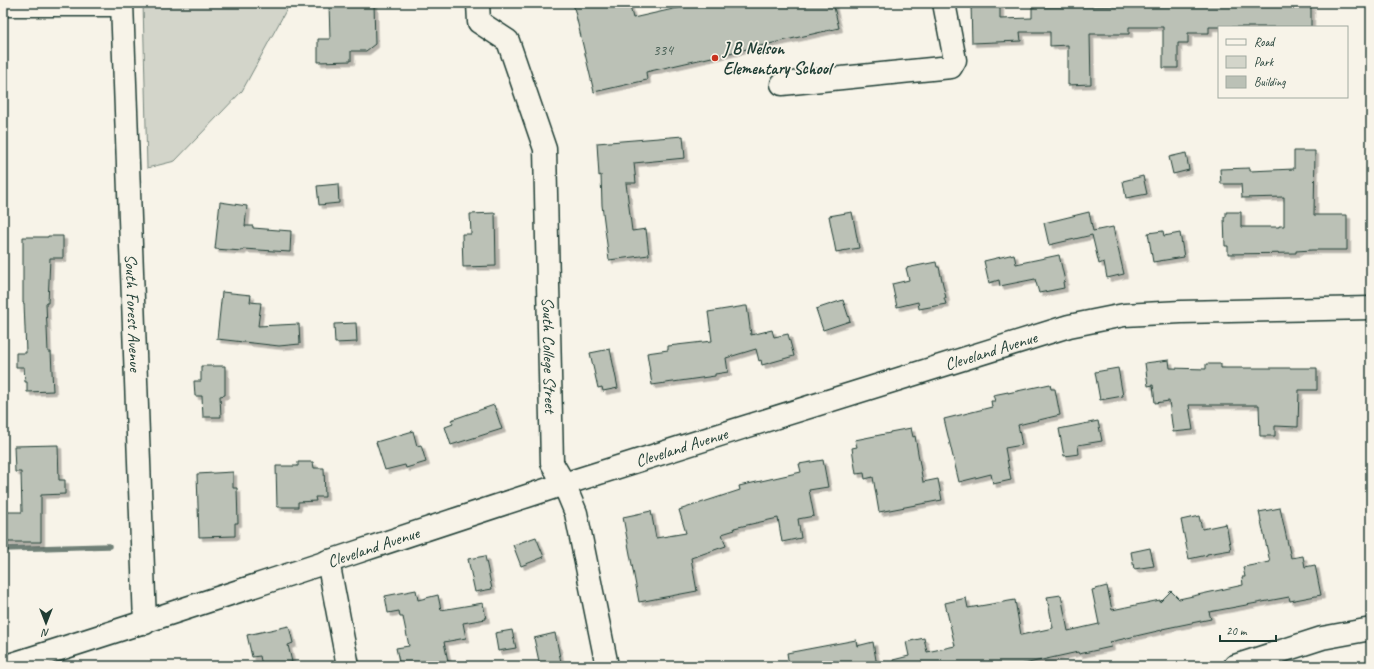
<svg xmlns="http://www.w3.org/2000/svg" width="1374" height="669" viewBox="0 0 1374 669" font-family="Caveat,sans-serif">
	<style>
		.green { fill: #d3d5ca; stroke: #79897f }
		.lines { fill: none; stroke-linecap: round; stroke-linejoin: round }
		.stream { stroke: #6f8077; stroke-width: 5.5 }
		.building { fill: #bbc1b6; stroke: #1f3d34; filter: url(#shadow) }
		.minor-casing { stroke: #1f3d34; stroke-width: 25 }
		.minor { stroke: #f7f3e8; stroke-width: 22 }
		.poi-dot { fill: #c8321e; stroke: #f7f3e8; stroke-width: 1.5 }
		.labels { text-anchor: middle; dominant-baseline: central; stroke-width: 3.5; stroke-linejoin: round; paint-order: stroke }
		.number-label { font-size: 15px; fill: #465e54 }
		.poi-label { font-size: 17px; font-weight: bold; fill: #1f3d34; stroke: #f7f3e8; text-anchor: start }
		.street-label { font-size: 17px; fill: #1f3d34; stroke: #f7f3e8 }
	</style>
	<defs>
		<filter id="shadow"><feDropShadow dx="3.5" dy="3.5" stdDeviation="0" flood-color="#0004"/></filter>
	</defs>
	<rect width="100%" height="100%" fill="#f7f3e8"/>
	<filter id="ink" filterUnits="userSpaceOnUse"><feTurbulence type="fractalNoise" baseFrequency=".025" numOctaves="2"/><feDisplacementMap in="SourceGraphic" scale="8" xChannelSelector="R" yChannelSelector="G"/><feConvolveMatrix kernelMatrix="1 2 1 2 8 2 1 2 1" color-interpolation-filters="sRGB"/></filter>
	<g filter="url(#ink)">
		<path class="green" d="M143 3H290L242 91 175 161 147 168Z"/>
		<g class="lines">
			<path class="stream" d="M3 549 109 546"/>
		</g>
		<g class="building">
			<path d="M329 3H374L375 44 366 51H351V61L318 62V39H330Z"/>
			<path d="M573 3H629L633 18 700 3H833L839 28 646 72 647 80 594 92Z"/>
			<path d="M1220 3H1258L1259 6H1311V27H1209V33H1188V43H1178V68H1163V27H1129V34H1090L1091 84 1068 85V45L1050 46V32H1020L1021 41 972 43 971 5 1000 4V19L1032 18V7L1173 6V4Z"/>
			<path d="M683 136 685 158 634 163 636 183H626L632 231 646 229 649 255 609 260 602 205 601 175 599 176 597 143Z"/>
			<path d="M1294 151H1315L1314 215H1347V250H1312L1296 251V253L1228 254V246H1225L1224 217H1226V212H1241V227H1279V226H1284V197L1242 198 1241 184H1221L1220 169 1250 168V171L1294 169Z"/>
			<path d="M1186 153 1189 170 1173 174 1169 157Z"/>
			<path d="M1143 176 1147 194 1126 198 1123 181Z"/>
			<path d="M338 184 339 203 319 205 317 186Z"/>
			<path d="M220 202 247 206 245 226H253V228L291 231 290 252 243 249 242 251 215 249Z"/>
			<path d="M852 212 859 248 836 252 829 216Z"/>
			<path d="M1089 212 1093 231 1113 227 1124 274 1107 278 1104 262 1099 264 1092 235 1049 245 1044 223Z"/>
			<path d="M495 213 496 266 463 267 462 234H471L470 214Z"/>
			<path d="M1163 231 1164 236 1180 233 1184 257 1153 262 1148 233Z"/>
			<path d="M48 236H63V258H50L48 303H46L48 352H51L53 391 27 392V382H25L24 367H16V353H26L24 303H23V237H48Z"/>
			<path d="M1014 254 1016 264 1059 255 1065 281 1063 282 1064 288 1039 293 1035 279 1000 286 999 280 989 283 984 261Z"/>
			<path d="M936 262 937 267H939L946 298H944L946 304 919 309 918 302 897 307 892 284 909 280 906 268Z"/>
			<path d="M222 292 251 295 250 302 261 303 258 326 299 324 300 344 279 346 217 339Z"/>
			<path d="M843 300 850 321 823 330 816 309Z"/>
			<path d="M745 306H747L751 335 772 330 774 337 788 334 794 356 762 365 761 360 759 361 756 349 726 358 728 372 715 374V376L652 385 647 353 668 350V346L712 341 708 312Z"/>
			<path d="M356 323 357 342 335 343 334 324Z"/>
			<path d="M610 349 618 388 603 391 602 387 598 388 590 353Z"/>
			<path d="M1169 360 1170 368 1206 369V364H1221V368H1317V390H1299L1298 427 1275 426V436H1260L1259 405H1189L1193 430 1173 432 1169 401 1155 403 1153 385 1148 386 1145 363Z"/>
			<path d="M201 366H225V395L220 396 221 417H203L202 396H195L194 381H201Z"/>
			<path d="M1118 368 1123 396 1100 400 1095 372Z"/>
			<path d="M1050 384 1051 389H1055L1060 415 1018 425 1022 445 1005 448 1011 480 993 484 991 474 959 482 944 419 992 407 991 401H995L993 395 1008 392V393Z"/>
			<path d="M494 405 502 429 451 445 445 427 453 424 451 420Z"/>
			<path d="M1098 421 1102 441 1078 445 1079 454 1064 456 1059 429Z"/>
			<path d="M911 428 913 437 915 436 923 482 938 479 942 500 879 512 873 477 865 479 864 473 856 474 852 448 857 447 855 440 890 433V432Z"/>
			<path d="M413 431 417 446 421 445 426 462 406 468 405 465 385 470 376 442Z"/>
			<path d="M58 445 59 480H65V494L41 495V542H3V512H22L21 472H15L14 446Z"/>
			<path d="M823 460 828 487 809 490 814 516 798 519 801 538 782 542 778 518 734 528 735 530 722 534 726 546 691 558 697 591 639 602 623 517 651 511 656 538 686 533 679 510 740 490 739 486 801 472 799 464Z"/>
			<path d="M298 462H313L314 468H324L325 497H315L316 501 298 502V507H277L276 466H298Z"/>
			<path d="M233 472V488H237L238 523H235V536L199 537 197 474Z"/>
			<path d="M1280 508 1291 558 1303 556 1305 567 1315 565 1321 595 1290 601 1289 597 1209 612 1211 619 1162 629V630L1110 642 1111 647 1079 654 1078 652 1015 666H894L893 660 909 656 906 642 924 638 927 652 955 646 945 603 966 598 968 608 1015 600 1021 635 1053 628 1047 597 1061 595 1068 631 1099 624 1092 590 1107 586 1112 610 1160 600V602L1171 591 1179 599 1243 585 1242 577H1245L1243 567 1270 562 1259 512Z"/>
			<path d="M1199 516 1202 529 1226 524 1231 550 1207 554V555L1189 559 1181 520Z"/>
			<path d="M536 537 544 557 521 566 513 545Z"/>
			<path d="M1150 548 1154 566 1134 569 1131 552Z"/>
			<path d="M485 556 492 589 475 592 468 559Z"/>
			<path d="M416 590 418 600 438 595 441 610 483 603 486 619 463 623 466 638 444 642 449 666H400L396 648 409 646 403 617H400L399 611 388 613 385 596Z"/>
			<path d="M289 626 293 643 288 645 292 662 272 666H262L260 656 252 657 247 635Z"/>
			<path d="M512 630 516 648 498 651 495 633Z"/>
			<path d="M555 633 561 662 540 666 534 638Z"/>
			<path d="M856 640 857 646 873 642 877 666H789L787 653Z"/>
		</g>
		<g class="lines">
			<g class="minor-casing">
				<g id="minor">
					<path id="s1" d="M122 3 145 623"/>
					<path id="s2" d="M478 3 479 22 508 41 545 149 552 463 564 484 576 513 607 666"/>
					<path d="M3 5H122"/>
					<path d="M782 84 951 67 955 60 944 3"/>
					<path d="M328 561 348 666"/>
					<path id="s3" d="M6 666C192 608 376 545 561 485 730 431 900 379 1069 326L1124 315 1181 312 1371 308"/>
					<path d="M1235 666 1322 638 1371 629"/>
				</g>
			</g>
			<use href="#minor" class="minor"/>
		</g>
	</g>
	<circle class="poi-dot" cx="715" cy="58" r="4"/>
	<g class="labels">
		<g class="number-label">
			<text x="663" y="50">334</text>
		</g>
		<g class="poi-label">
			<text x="723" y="48">J B Nelson<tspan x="723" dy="20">Elementary School</tspan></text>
		</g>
		<g class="street-label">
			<text stroke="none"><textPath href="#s1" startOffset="310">South Forest Avenue</textPath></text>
			<text stroke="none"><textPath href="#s3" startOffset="1034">Cleveland Avenue</textPath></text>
			<text stroke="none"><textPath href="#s2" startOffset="374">South College Street</textPath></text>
			<text stroke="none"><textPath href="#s3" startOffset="710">Cleveland Avenue</textPath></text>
			<text stroke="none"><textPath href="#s3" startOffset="386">Cleveland Avenue</textPath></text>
		</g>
	</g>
	<rect width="1374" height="669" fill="none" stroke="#f7f3e8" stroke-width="16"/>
	<rect x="8" y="8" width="1358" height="653" fill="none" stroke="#1f3d34" stroke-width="1.5" filter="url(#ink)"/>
	<rect x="1218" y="26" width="130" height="72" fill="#f7f3e8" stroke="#a1aaa0"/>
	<rect x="1226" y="39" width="20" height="6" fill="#f7f3e8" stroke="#a1aaa0"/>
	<text x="1254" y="46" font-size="12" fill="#1f3d34">Road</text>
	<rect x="1226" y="56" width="20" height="12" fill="#d3d5ca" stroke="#a1aaa0"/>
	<text x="1254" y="66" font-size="12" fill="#1f3d34">Park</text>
	<rect x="1226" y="76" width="20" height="12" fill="#bbc1b6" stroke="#a1aaa0"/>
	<text x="1254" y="86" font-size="12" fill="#1f3d34">Building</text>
	<g transform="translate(46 623) rotate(180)" stroke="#f7f3e8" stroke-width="3" paint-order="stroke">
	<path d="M0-3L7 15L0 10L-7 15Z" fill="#1f3d34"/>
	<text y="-6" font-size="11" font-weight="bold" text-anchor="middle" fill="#1f3d34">N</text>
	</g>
	<path d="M1220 635v6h56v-6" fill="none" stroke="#1f3d34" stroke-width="2"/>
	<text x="1226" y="635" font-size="12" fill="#1f3d34" stroke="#f7f3e8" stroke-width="3" paint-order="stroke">20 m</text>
</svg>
